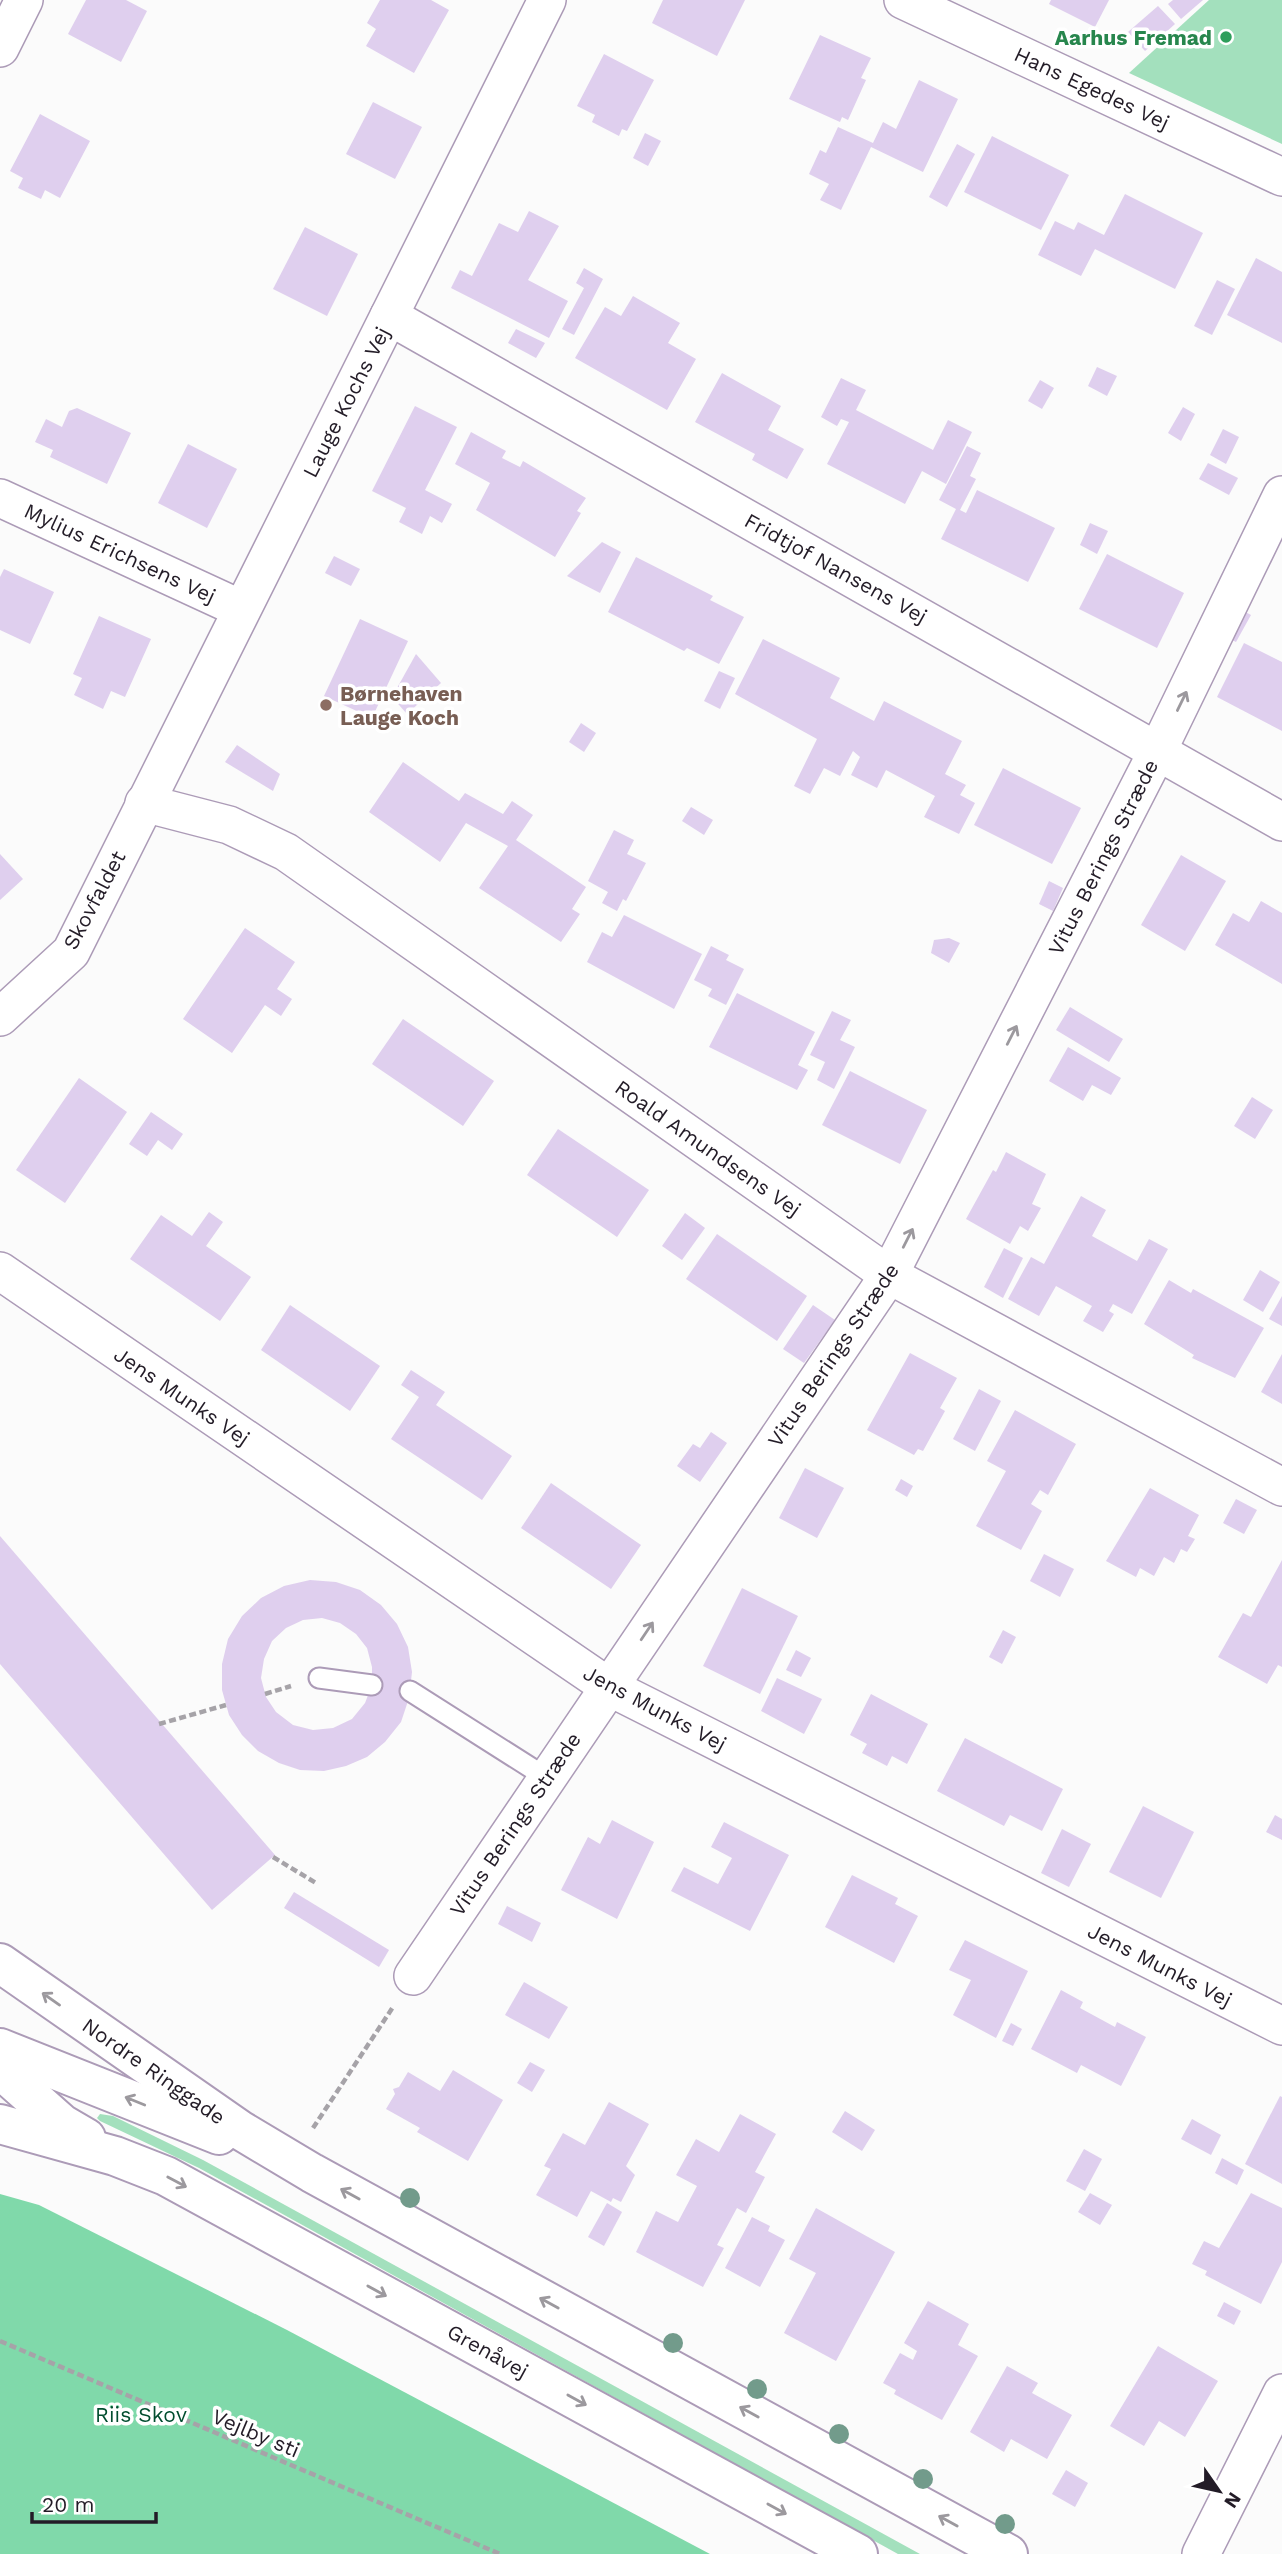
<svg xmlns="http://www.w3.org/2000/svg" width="1282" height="2554" viewBox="0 0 1282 2554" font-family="'Work Sans',sans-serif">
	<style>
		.green { fill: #a3e0bd }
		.forest { fill: #80d9aa }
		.building { fill: #dfcfee; fill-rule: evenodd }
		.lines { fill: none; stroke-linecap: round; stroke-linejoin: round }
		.service-casing { stroke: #ac9bb7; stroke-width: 23 }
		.minor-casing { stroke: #ac9bb7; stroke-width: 40 }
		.tertiary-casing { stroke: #ac9bb7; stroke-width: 42 }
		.path { stroke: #a6a3a8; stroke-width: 4.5; stroke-dasharray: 7 3.5; stroke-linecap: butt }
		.service { stroke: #fff; stroke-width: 19 }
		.minor { stroke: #fff; stroke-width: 37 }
		.tertiary { stroke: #fff; stroke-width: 38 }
		.tree { fill: #729b8b }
		.oneway { stroke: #9c999e }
		.leisure-dot { fill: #2e9e5b; stroke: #fff; stroke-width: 2.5 }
		.education-dot { fill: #8d6e63; stroke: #fff; stroke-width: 2.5 }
		.labels { text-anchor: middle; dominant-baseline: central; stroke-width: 7; stroke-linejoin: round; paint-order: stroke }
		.leisure-label { font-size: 21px; font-weight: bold; fill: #27864d; stroke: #fff; text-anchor: end }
		.street-label { font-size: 21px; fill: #231c27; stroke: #fff }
		.education-label { font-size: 21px; font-weight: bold; fill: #785e54; stroke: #fff; text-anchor: start }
		.park-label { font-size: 21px; fill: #014d2f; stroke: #fff }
	</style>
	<rect width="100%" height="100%" fill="#fbfbfb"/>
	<g class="green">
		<path d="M1209 0H1282V144L1129 73Z"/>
		<path d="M100 2114 113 2116 203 2160 920 2554H898L199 2168 100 2121 97 2118Z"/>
	</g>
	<path class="forest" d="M0 2194 39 2205 287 2330 710 2554H0Z"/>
	<g class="building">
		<path d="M86 0H126L147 11 121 62 68 34Z"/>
		<path d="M380 0H431L449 10 414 73 366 46 376 29 367 23Z"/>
		<path d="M663 0H745L717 56 652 23Z"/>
		<path d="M1051 0H1109L1095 27 1049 4Z"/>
		<path d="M1173 0H1203L1181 19 1168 4Z"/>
		<path d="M1158 6 1175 24 1145 51 1128 32Z"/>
		<path d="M820 35 871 58 861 78 866 80 848 120 842 117 840 122 789 99Z"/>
		<path d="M604 54 654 80 627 131 622 129 619 136 592 122 595 115 577 106Z"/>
		<path d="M919 80 958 99 923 172 871 147 841 210 820 200 829 184 809 174 820 150 826 153 838 127 873 143 883 122 896 129Z"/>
		<path d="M373 102 422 127 395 179 346 154Z"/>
		<path d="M40 114 90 141 60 198 45 190 41 199 18 188 23 178 10 171Z"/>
		<path d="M645 133 661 141 648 166 633 158Z"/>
		<path d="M992 136 1069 175 1041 230 964 192Z"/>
		<path d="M957 144 975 154 947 207 929 197Z"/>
		<path d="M1125 194 1203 233 1175 289 1095 249 1081 276 1038 255 1055 221 1074 230 1078 222 1104 235Z"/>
		<path d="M529 211 559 226 528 280 568 301 549 338 451 288 460 270 472 276 499 223 518 232Z"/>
		<path d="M305 227 358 254 327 316 273 289Z"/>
		<path d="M1256 258 1282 272V343L1227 315Z"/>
		<path d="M584 268 603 279 574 335 562 329 584 288 576 283Z"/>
		<path d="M1217 280 1235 289 1212 335 1194 326Z"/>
		<path d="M633 296 680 323 668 343 696 359 667 410 575 358 605 307 621 316Z"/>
		<path d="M516 329 545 343 536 358 508 343Z"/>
		<path d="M1097 367 1117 376 1107 396 1088 386Z"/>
		<path d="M722 373 781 406 768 430 804 449 787 479 752 460 755 454 695 422Z"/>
		<path d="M841 378 866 390 856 410 933 450 948 420 972 432 946 484 922 471 905 504 827 464 849 422 841 419 837 426 821 417Z"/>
		<path d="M1040 380 1054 388 1042 409 1028 401Z"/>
		<path d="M415 406 457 427 425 490 452 504 442 523 430 516 422 534 399 522 406 508 372 491Z"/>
		<path d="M1183 407 1195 414 1181 441 1168 433Z"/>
		<path d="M77 408 131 433 107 484 50 457 53 450 35 442 46 419 62 427 69 411Z"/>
		<path d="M1223 429 1239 437 1226 464 1210 455Z"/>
		<path d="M471 432 506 451 502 458 520 467 523 461 586 498 577 511 581 513 555 557 476 510 490 483 455 464Z"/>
		<path d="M188 444 237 469 207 528 158 503Z"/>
		<path d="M967 446 981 453 970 476 976 479 960 510 966 513 977 490 1055 528 1028 582 941 539 956 509 939 500Z"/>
		<path d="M1208 463 1238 478 1229 495 1199 479Z"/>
		<path d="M1090 523 1108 531 1097 554 1080 545Z"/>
		<path d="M602 542 621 552 600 593 567 576Z"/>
		<path d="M1107 554 1184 593 1157 648 1079 609Z"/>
		<path d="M334 556 360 569 351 586 325 573Z"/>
		<path d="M636 557 713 596 710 600 744 617 719 664 687 648 684 651 608 612Z"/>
		<path d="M4 569 54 592 30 644 0 630V577Z"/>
		<path d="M1238 608 1251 615 1236 642 1224 636Z"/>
		<path d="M99 616 151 639 125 697 111 691 103 709 74 695 82 678 73 674Z"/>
		<path d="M360 619 408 641 372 718 324 696Z"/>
		<path d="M763 639 840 678 830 698 874 721 884 701 962 741 945 774 966 785 960 795 975 803 959 834 924 817 935 796 886 770 877 788 851 775 860 757 853 751 840 776 824 768 810 794 794 786 817 739 735 694Z"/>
		<path d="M1244 643 1282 662V731L1217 697Z"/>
		<path d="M416 654 441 683 407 714 392 697Z"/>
		<path d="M719 671 735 678 720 709 704 701Z"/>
		<path d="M581 723 596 733 584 752 569 742Z"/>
		<path d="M237 745 280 774 273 791 225 762Z"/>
		<path d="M403 762 459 801 465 793 503 814 512 801 533 815 516 840 586 887 572 909 580 914 561 942 479 888 508 846 466 823 440 862 369 812Z"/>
		<path d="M1003 768 1081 808 1052 864 974 825Z"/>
		<path d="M691 807 713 820 704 835 682 821Z"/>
		<path d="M614 830 634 840 627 854 646 863 626 901 623 899 617 911 602 903 608 892 588 881Z"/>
		<path d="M0 854 23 879 0 900Z"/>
		<path d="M1181 855 1226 881 1185 951 1141 925Z"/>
		<path d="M1049 881 1063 888 1053 911 1039 904Z"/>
		<path d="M1261 901 1282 913V984L1215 945 1233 913 1249 922Z"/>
		<path d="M624 915 702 954 674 1009 587 962 602 932 612 937Z"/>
		<path d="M245 928 295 962 277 989 292 999 281 1016 265 1005 232 1053 183 1019Z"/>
		<path d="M949 938 960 943 949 963 931 953 934 940Z"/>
		<path d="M711 946 729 955 726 960 744 969 726 1005 708 996 712 989 694 980Z"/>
		<path d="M737 993 815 1032 798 1065 808 1070 797 1090 709 1047Z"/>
		<path d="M1070 1007 1123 1039 1109 1062 1056 1030Z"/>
		<path d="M832 1011 851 1020 840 1040 855 1047 834 1089 817 1080 825 1062 810 1055Z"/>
		<path d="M403 1019 494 1081 463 1126 372 1064Z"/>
		<path d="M1068 1047 1121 1078 1111 1095 1092 1085 1083 1101 1049 1081Z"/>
		<path d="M850 1071 927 1110 900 1164 822 1125Z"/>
		<path d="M79 1078 127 1112 65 1203 16 1170Z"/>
		<path d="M1252 1097 1273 1110 1255 1139 1234 1126Z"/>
		<path d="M151 1112 183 1134 172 1150 158 1140 147 1156 129 1144Z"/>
		<path d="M558 1129 649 1190 617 1237 527 1175Z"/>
		<path d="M1006 1152 1046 1174 1032 1204 1041 1208 1028 1231 1020 1226 1010 1244 966 1219 993 1170 996 1172Z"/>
		<path d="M1081 1196 1106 1210 1092 1236 1137 1261 1149 1239 1168 1249 1132 1314 1113 1304 1109 1311 1114 1314 1103 1332 1083 1321 1092 1306 1056 1286 1039 1316 1008 1299 1031 1257 1044 1264Z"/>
		<path d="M209 1212 223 1222 206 1246 251 1277 220 1321 130 1259 161 1215 192 1236Z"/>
		<path d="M685 1213 705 1228 682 1260 662 1246Z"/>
		<path d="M717 1234 807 1296 777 1341 686 1279Z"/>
		<path d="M1004 1248 1023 1258 1003 1298 984 1287Z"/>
		<path d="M1260 1270 1280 1282 1263 1312 1243 1300Z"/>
		<path d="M1169 1280 1191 1293 1193 1289 1264 1328 1235 1378 1192 1358 1194 1355 1144 1324Z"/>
		<path d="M1282 1296V1326L1269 1319Z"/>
		<path d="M290 1305 380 1366 350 1411 261 1350Z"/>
		<path d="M813 1305 835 1320 804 1363 783 1349Z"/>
		<path d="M910 1353 957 1378 940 1408 945 1411 923 1451 918 1449 914 1455 867 1430Z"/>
		<path d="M1282 1354V1404L1261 1392Z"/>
		<path d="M411 1370 445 1392 436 1405 512 1456 482 1500 391 1439 419 1397 401 1385Z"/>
		<path d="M979 1389 1001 1401 975 1451 953 1439Z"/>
		<path d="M1015 1410 1076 1444 1048 1495 1040 1490 1031 1504 1042 1511 1021 1550 976 1526 1006 1471 987 1461Z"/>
		<path d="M711 1432 727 1443 700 1482 677 1466 693 1444 700 1448Z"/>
		<path d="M805 1468 844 1488 817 1538 779 1518Z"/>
		<path d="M901 1479 913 1486 907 1497 895 1490Z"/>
		<path d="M551 1483 641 1545 611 1589 521 1528Z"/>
		<path d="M1150 1488 1199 1515 1188 1536 1195 1539 1187 1552 1181 1549 1174 1563 1164 1557 1154 1576 1140 1568 1136 1577 1106 1561Z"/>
		<path d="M1236 1499 1257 1510 1244 1534 1223 1523Z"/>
		<path d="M0 1536 275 1855 212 1910 0 1664Z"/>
		<path d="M1044 1554 1074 1569 1060 1597 1030 1581Z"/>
		<path d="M1282 1560V1667L1278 1665 1267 1684 1218 1657 1243 1613 1251 1617Z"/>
		<path d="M310 1580 336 1582 360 1590 381 1605 397 1624 408 1647 412 1672 409 1698 401 1722 385 1742 367 1757 346 1766 324 1771 300 1770 279 1763 258 1751 242 1735 229 1715 222 1690V1664L228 1639 242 1616 261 1598 284 1586ZM322 1618 340 1623 356 1634 367 1648 372 1667V1685L365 1703 352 1719 333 1728 313 1730 293 1725 276 1712 266 1697 261 1678 264 1659 272 1641 286 1628 303 1620Z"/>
		<path d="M742 1588 798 1616 760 1694 703 1666Z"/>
		<path d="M1003 1630 1016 1637 1002 1664 989 1657Z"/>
		<path d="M796 1650 811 1658 801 1677 786 1670Z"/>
		<path d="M777 1678 822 1699 804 1734 761 1711Z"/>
		<path d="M871 1694 928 1724 907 1764 892 1756 887 1766 862 1753 867 1744 850 1735Z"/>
		<path d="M965 1738 1063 1789 1042 1831 1010 1815 1004 1826 937 1791Z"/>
		<path d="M1143 1806 1194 1832 1161 1898 1109 1872Z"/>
		<path d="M1275 1815 1282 1819V1840L1266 1832Z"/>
		<path d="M612 1820 654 1842 617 1919 561 1890 588 1837 600 1844Z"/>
		<path d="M724 1822 789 1855 750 1931 671 1891 684 1867 718 1884 732 1858 711 1847Z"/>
		<path d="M1062 1829 1091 1844 1069 1887 1041 1873Z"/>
		<path d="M852 1875 898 1898 895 1904 918 1916 894 1963 825 1927Z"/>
		<path d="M294 1892 389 1950 379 1967 284 1908Z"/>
		<path d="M507 1906 541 1923 532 1942 498 1924Z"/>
		<path d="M965 1940 1028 1971 996 2038 953 2015 971 1980 949 1970Z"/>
		<path d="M524 1982 568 2007 549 2039 505 2015Z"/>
		<path d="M1061 1990 1083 2002 1080 2008 1115 2027 1117 2022 1146 2037 1121 2086 1081 2065 1077 2073 1031 2049Z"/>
		<path d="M1011 2023 1022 2029 1013 2046 1002 2041Z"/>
		<path d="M530 2062 545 2070 532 2092 517 2083Z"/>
		<path d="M453 2070 503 2100 468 2161 417 2132 420 2128 386 2109 395 2094 393 2089 399 2087 408 2072 440 2091Z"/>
		<path d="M1280 2096 1282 2097V2184L1245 2164Z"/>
		<path d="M609 2102 649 2124 626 2166 635 2175 621 2202 613 2198 611 2202 591 2191 577 2217 536 2195 551 2169 544 2166 563 2133 585 2145Z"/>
		<path d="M845 2111 875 2130 862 2151 832 2132Z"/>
		<path d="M740 2114 776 2134 755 2172 765 2177 746 2213 737 2208 717 2245 724 2248 703 2287 636 2252 656 2211 678 2222 697 2186 676 2175 696 2139 719 2152Z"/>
		<path d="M1192 2119 1221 2135 1211 2155 1181 2139Z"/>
		<path d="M1084 2149 1102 2159 1085 2191 1066 2181Z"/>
		<path d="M1222 2158 1244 2170 1237 2185 1215 2173Z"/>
		<path d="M1090 2193 1112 2205 1100 2225 1078 2212Z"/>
		<path d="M1251 2193 1282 2208V2262L1261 2304 1205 2275 1207 2271 1192 2264 1204 2241 1219 2248Z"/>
		<path d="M607 2203 622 2212 604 2246 588 2237Z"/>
		<path d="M816 2208 895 2252 836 2361 784 2333 816 2273 789 2259Z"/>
		<path d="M752 2217 770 2226 768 2231 785 2240 760 2287 725 2268Z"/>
		<path d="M928 2301 969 2324 958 2345 978 2356 942 2420 894 2394 896 2390 883 2383 900 2353 913 2360 917 2351 904 2343Z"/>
		<path d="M1224 2302 1241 2311 1234 2325 1217 2316Z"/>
		<path d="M1158 2346 1218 2381 1185 2437 1159 2421 1144 2446 1110 2426Z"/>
		<path d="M1007 2366 1038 2383 1032 2393 1072 2415 1047 2459 1011 2439 1004 2452 970 2432Z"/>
		<path d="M1066 2470 1088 2483 1075 2507 1052 2494Z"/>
	</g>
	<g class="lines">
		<g class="service-casing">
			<g id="service">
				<path d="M319 1678 372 1685"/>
				<path d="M410 1691 547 1778"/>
			</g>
		</g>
		<g class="minor-casing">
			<g id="minor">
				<path d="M903 0 1282 177"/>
				<path d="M0 48 24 0"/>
				<path d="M389 316 1282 822"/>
				<path d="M0 498 241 609"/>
				<path d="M144 803 229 825 286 852 889 1275 1282 1487"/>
				<path d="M0 1017 71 952 547 0"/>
				<path d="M0 1271 609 1687 1282 2026"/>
				<path d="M413 1976 889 1275 1158 750 1282 495"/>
				<path d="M1201 2554 1282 2393"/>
			</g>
		</g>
		<g class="tertiary-casing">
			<g id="tertiary">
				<path d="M0 1963 240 2130 312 2173 1008 2554"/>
				<path d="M0 2048 219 2135"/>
				<path d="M0 2069 62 2124 86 2138"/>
				<path d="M0 2124 115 2156 166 2176 858 2554"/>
			</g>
		</g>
		<g class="path">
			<path d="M265 1694 291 1686"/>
			<path d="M159 1724 226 1705"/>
			<path d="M273 1857 316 1883"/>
			<path d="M313 2128 393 2007"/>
			<path d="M0 2341 500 2554"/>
		</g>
		<use href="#service" class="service"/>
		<use href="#minor" class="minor"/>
		<use href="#tertiary" class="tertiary"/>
	</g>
	<g class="tree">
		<circle cx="410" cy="2198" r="10"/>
		<circle cx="673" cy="2343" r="10"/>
		<circle cx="757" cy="2389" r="10"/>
		<circle cx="839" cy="2434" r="10"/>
		<circle cx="923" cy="2479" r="10"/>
		<circle cx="1005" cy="2524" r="10"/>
	</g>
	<defs><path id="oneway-shaft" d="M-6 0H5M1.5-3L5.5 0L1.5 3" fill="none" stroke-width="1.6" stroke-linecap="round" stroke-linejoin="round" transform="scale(1.75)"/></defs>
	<g class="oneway">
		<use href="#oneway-shaft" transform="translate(1182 701) rotate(-64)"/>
		<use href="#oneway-shaft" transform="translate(1012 1035) rotate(-63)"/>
		<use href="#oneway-shaft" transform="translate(908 1238) rotate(-63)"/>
		<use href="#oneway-shaft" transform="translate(647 1631) rotate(-56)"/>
		<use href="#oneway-shaft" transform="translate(51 1999) rotate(-145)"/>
		<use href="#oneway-shaft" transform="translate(135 2101) rotate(-158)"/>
		<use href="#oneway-shaft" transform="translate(177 2182) rotate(28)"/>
		<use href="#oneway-shaft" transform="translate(350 2194) rotate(-151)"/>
		<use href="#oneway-shaft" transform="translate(377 2291) rotate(29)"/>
		<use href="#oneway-shaft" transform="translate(549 2303) rotate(-151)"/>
		<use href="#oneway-shaft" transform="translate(577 2400) rotate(29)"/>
		<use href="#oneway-shaft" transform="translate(749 2412) rotate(-151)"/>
		<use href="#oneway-shaft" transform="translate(777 2509) rotate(29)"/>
		<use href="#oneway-shaft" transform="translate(948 2521) rotate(-151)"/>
	</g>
	<circle class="leisure-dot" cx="1226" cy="37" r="7"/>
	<circle class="education-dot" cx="326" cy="705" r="7"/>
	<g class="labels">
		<g class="leisure-label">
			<text x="1212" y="37">Aarhus Fremad</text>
		</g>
		<g class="street-label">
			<text transform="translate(1092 88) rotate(25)">Hans Egedes Vej</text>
			<text transform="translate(346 402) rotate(-63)">Lauge Kochs Vej</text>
			<text transform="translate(120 553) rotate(25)">Mylius Erichsens Vej</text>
			<text transform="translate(836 568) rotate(29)">Fridtjof Nansens Vej</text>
			<text transform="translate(1103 857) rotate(-63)">Vitus Berings Stræde</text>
			<text transform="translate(94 900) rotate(-62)">Skovfaldet</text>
			<text transform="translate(708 1148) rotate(35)">Roald Amundsens Vej</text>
			<text transform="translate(833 1355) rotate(-56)">Vitus Berings Stræde</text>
			<text transform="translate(182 1396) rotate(34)">Jens Munks Vej</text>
			<text transform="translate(655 1708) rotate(28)">Jens Munks Vej</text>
			<text transform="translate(515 1824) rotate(-56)">Vitus Berings Stræde</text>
			<text transform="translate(1160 1965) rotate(27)">Jens Munks Vej</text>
			<text transform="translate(154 2071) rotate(35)">Nordre Ringgade</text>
			<text transform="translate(488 2351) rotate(29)">Grenåvej</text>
			<text transform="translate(256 2433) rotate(23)">Vejlby sti</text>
		</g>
		<g class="education-label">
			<text x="340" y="693">Børnehaven<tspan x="340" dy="24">Lauge Koch</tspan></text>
		</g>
		<g class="park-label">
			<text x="141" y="2414">Riis Skov</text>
		</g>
	</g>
	<g transform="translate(1219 2491) rotate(124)" stroke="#ffffff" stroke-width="5" paint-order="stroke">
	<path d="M0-5L12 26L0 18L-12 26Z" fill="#231c27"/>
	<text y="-10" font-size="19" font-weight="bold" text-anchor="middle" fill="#231c27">N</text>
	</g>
	<path d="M32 2512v10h124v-10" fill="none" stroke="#231c27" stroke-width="3.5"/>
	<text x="42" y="2512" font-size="21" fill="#231c27" stroke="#ffffff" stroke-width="5" paint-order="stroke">20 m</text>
</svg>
